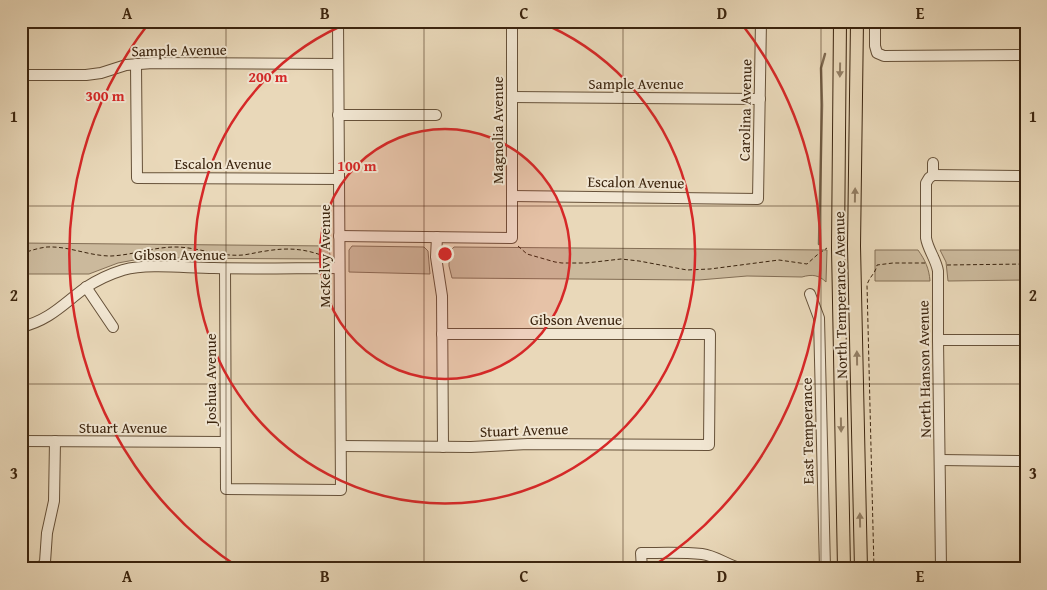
<svg xmlns="http://www.w3.org/2000/svg" width="1047" height="590" viewBox="0 0 1047 590" font-family="'Gentium Book Plus',serif">
	<style>
		.green { fill: #cbb99c; stroke: #836e55 }
		.lines { fill: none; stroke-linecap: round; stroke-linejoin: round }
		.stream { stroke: #806b52; stroke-width: 2.5 }
		.minor-casing { stroke: #665139; stroke-width: 12 }
		.major-casing { stroke: #3b240e; stroke-width: 14 }
		.path { stroke: #3b240e; stroke-width: 1; stroke-dasharray: 4 2.5; stroke-linecap: butt }
		.minor { stroke: #f1e6d2; stroke-width: 10 }
		.major { stroke: #e9d8b9; stroke-width: 12 }
		.oneway { fill: #927e64 }
		.grid { fill: none; stroke: #3b240e; stroke-width: 1; stroke-opacity: 0.55 }
		.ring { fill: none; stroke: #d62828; stroke-width: 2.5 }
		.labels { text-anchor: middle; dominant-baseline: central; stroke-width: 4; stroke-linejoin: round; paint-order: stroke }
		.street-label { font-size: 15px; fill: #3b240e; stroke: #f1e6d2 }
		.centre { fill: #d62828; stroke: #f1e6d2; stroke-width: 2.5 }
		.ring-label { font-size: 15px; text-anchor: middle; font-weight: bold; fill: #d62828; stroke: #f1e6d2; stroke-width: 4; stroke-linejoin: round; paint-order: stroke }
		.neatline { fill: none; stroke: #3b240e; stroke-width: 2 }
		.grid-label { font-size: 16px; text-anchor: middle; font-weight: bold; fill: #3b240e }
	</style>
	<rect width="100%" height="100%" fill="#e9d8b9"/>
	<filter id="stains"><feTurbulence type="fractalNoise" baseFrequency=".004" numOctaves="4"/><feColorMatrix values="0 0 0 0 .2 0 0 0 0 .09 0 0 0 0 .02 0 0 0 .5 -.17"/></filter>
	<radialGradient id="worn" r=".72"><stop offset=".6" stop-color="#630" stop-opacity="0"/><stop offset="1" stop-color="#630" stop-opacity=".3"/></radialGradient>
	<g class="green">
		<path d="M21 243 329 246 330 256 326 259 145 258 118 263 89 274H21Z"/>
		<path d="M352 246 424 247 428 251 430 274 349 272V250Z"/>
		<path d="M454 247 827 250 826 282C819 275 812 274 802 277L747 276 699 280 452 278 449 266V252Z"/>
		<path d="M875 250H918C925 260 929 268 930 281H875Z"/>
		<path d="M940 250H1026V280L948 281 946 262Z"/>
	</g>
	<g class="lines">
		<path class="stream" d="M819 244 822 105 821 68 825 54"/>
		<g class="minor-casing">
			<g id="minor">
				<path d="M875 21V46L877 53 884 56 1026 55"/>
				<path d="M136 64 137 178 339 179"/>
				<path d="M21 75H86L101 73 126 65 153 63 338 64"/>
				<path d="M512 97 760 99"/>
				<path d="M338 115H436"/>
				<path d="M933 163V175"/>
				<path d="M933 175 929 178 926 183V238C928 250 936 259 938 271V340L941 568H1026"/>
				<path d="M933 175 1026 176"/>
				<path d="M21 186H22"/>
				<path d="M512 196 758 199 761 21"/>
				<path d="M339 236 512 238V21"/>
				<path d="M437 237 436 257 442 296 443 447"/>
				<path d="M225 269 226 489 341 490 338 21"/>
				<path d="M86 287 113 327"/>
				<path d="M810 294 819 318 825 569"/>
				<path d="M21 327C50 320 63 304 85 288 97 280 110 274 123 270 149 263 186 268 214 268 255 269 297 268 339 268"/>
				<path d="M938 340H1026"/>
				<path d="M21 441 225 442"/>
				<path d="M341 446 471 447 528 444 709 445 710 334H442"/>
				<path d="M940 460 1026 461"/>
				<path d="M40 569 45 562 47 533 54 501 55 441"/>
				<path d="M642 569 641 553C661 553 683 552 702 554 717 556 728 566 743 569"/>
			</g>
		</g>
		<g class="major-casing">
			<g id="major">
				<path d="M840 21 838 248 844 569"/>
				<path d="M857 21 854 246 861 569"/>
			</g>
		</g>
		<g class="path">
			<path d="M518 246 527 254 555 262 562 263H586L621 259 639 261 687 270 710 269 779 260 807 264 817 255 827 248"/>
			<path d="M21 254C29 251 38 248 47 247 69 246 89 256 111 256 133 255 154 247 175 247 198 247 219 257 243 255 251 254 258 252 266 251 290 247 307 249 329 258V257"/>
			<path d="M947 265 1026 264"/>
			<path d="M874 569 867 285C869 277 876 273 877 265L893 263H925"/>
		</g>
		<use href="#minor" class="minor"/>
		<use href="#major" class="major"/>
	</g>
	<defs><path id="oneway-solid" d="M-6-.8H1V-3.2L6.5 0L1 3.2V.8H-6Z" transform="scale(1.25)"/></defs>
	<g class="oneway">
		<use href="#oneway-solid" transform="translate(840 70) rotate(91)"/>
		<use href="#oneway-solid" transform="translate(855 195) rotate(-89)"/>
		<use href="#oneway-solid" transform="translate(857 358) rotate(-91)"/>
		<use href="#oneway-solid" transform="translate(841 425) rotate(89)"/>
		<use href="#oneway-solid" transform="translate(860 520) rotate(-91)"/>
	</g>
	<path class="grid" d="M226 21V569M424 21V569M623 21V569M821 21V569M21 206H1026M21 384H1026"/>
	<circle cx="445" cy="254" r="125" fill="#d62828" fill-opacity=".12"/>
	<g class="ring">
		<circle cx="445" cy="254" r="125"/>
		<path d="M537 21A250 250 0 1 1 353 21"/>
		<path d="M241 569A375 375 0 0 1 149 23M741 23A375 375 0 0 1 649 569"/>
	</g>
	<g class="labels">
		<g class="street-label">
			<text transform="translate(179 50) rotate(-1)">Sample Avenue</text>
			<text x="636" y="83">Sample Avenue</text>
			<text transform="translate(745 110) rotate(-89)">Carolina Avenue</text>
			<text transform="translate(497 130) rotate(-90)">Magnolia Avenue</text>
			<text x="223" y="163">Escalon Avenue</text>
			<text transform="translate(636 182) rotate(1)">Escalon Avenue</text>
			<text x="180" y="254">Gibson Avenue</text>
			<text transform="translate(324 256) rotate(-90)">McKelvy Avenue</text>
			<text transform="translate(840 295) rotate(-91)">North Temperance Avenue</text>
			<text x="576" y="319">Gibson Avenue</text>
			<text transform="translate(924 369) rotate(-91)">North Hanson Avenue</text>
			<text transform="translate(210 379) rotate(-90)">Joshua Avenue</text>
			<text x="123" y="427">Stuart Avenue</text>
			<text transform="translate(524 430) rotate(-2)">Stuart Avenue</text>
			<text transform="translate(807 431) rotate(-91)">East Temperance</text>
		</g>
	</g>
	<circle cx="445" cy="254" r="8" class="centre"/>
	<g class="ring-label">
		<text x="268" y="82">200 m</text>
		<text x="105" y="101">300 m</text>
		<text x="357" y="171">100 m</text>
	</g>
	<rect width="1047" height="590" fill="none" stroke="#e9d8b9" stroke-width="55"/>
	<rect x="28" y="28" width="992" height="534" class="neatline"/>
	<g class="grid-label">
		<text x="127" y="19">A</text>
		<text x="325" y="19">B</text>
		<text x="524" y="19">C</text>
		<text x="722" y="19">D</text>
		<text x="920" y="19">E</text>
		<text x="14" y="122">1</text>
		<text x="1033" y="122">1</text>
		<text x="14" y="301">2</text>
		<text x="1033" y="301">2</text>
		<text x="14" y="479">3</text>
		<text x="1033" y="479">3</text>
		<text x="127" y="582">A</text>
		<text x="325" y="582">B</text>
		<text x="524" y="582">C</text>
		<text x="722" y="582">D</text>
		<text x="920" y="582">E</text>
	</g>
	<rect width="100%" height="100%" filter="url(#stains)"/>
	<rect width="100%" height="100%" fill="url(#worn)"/>
</svg>
